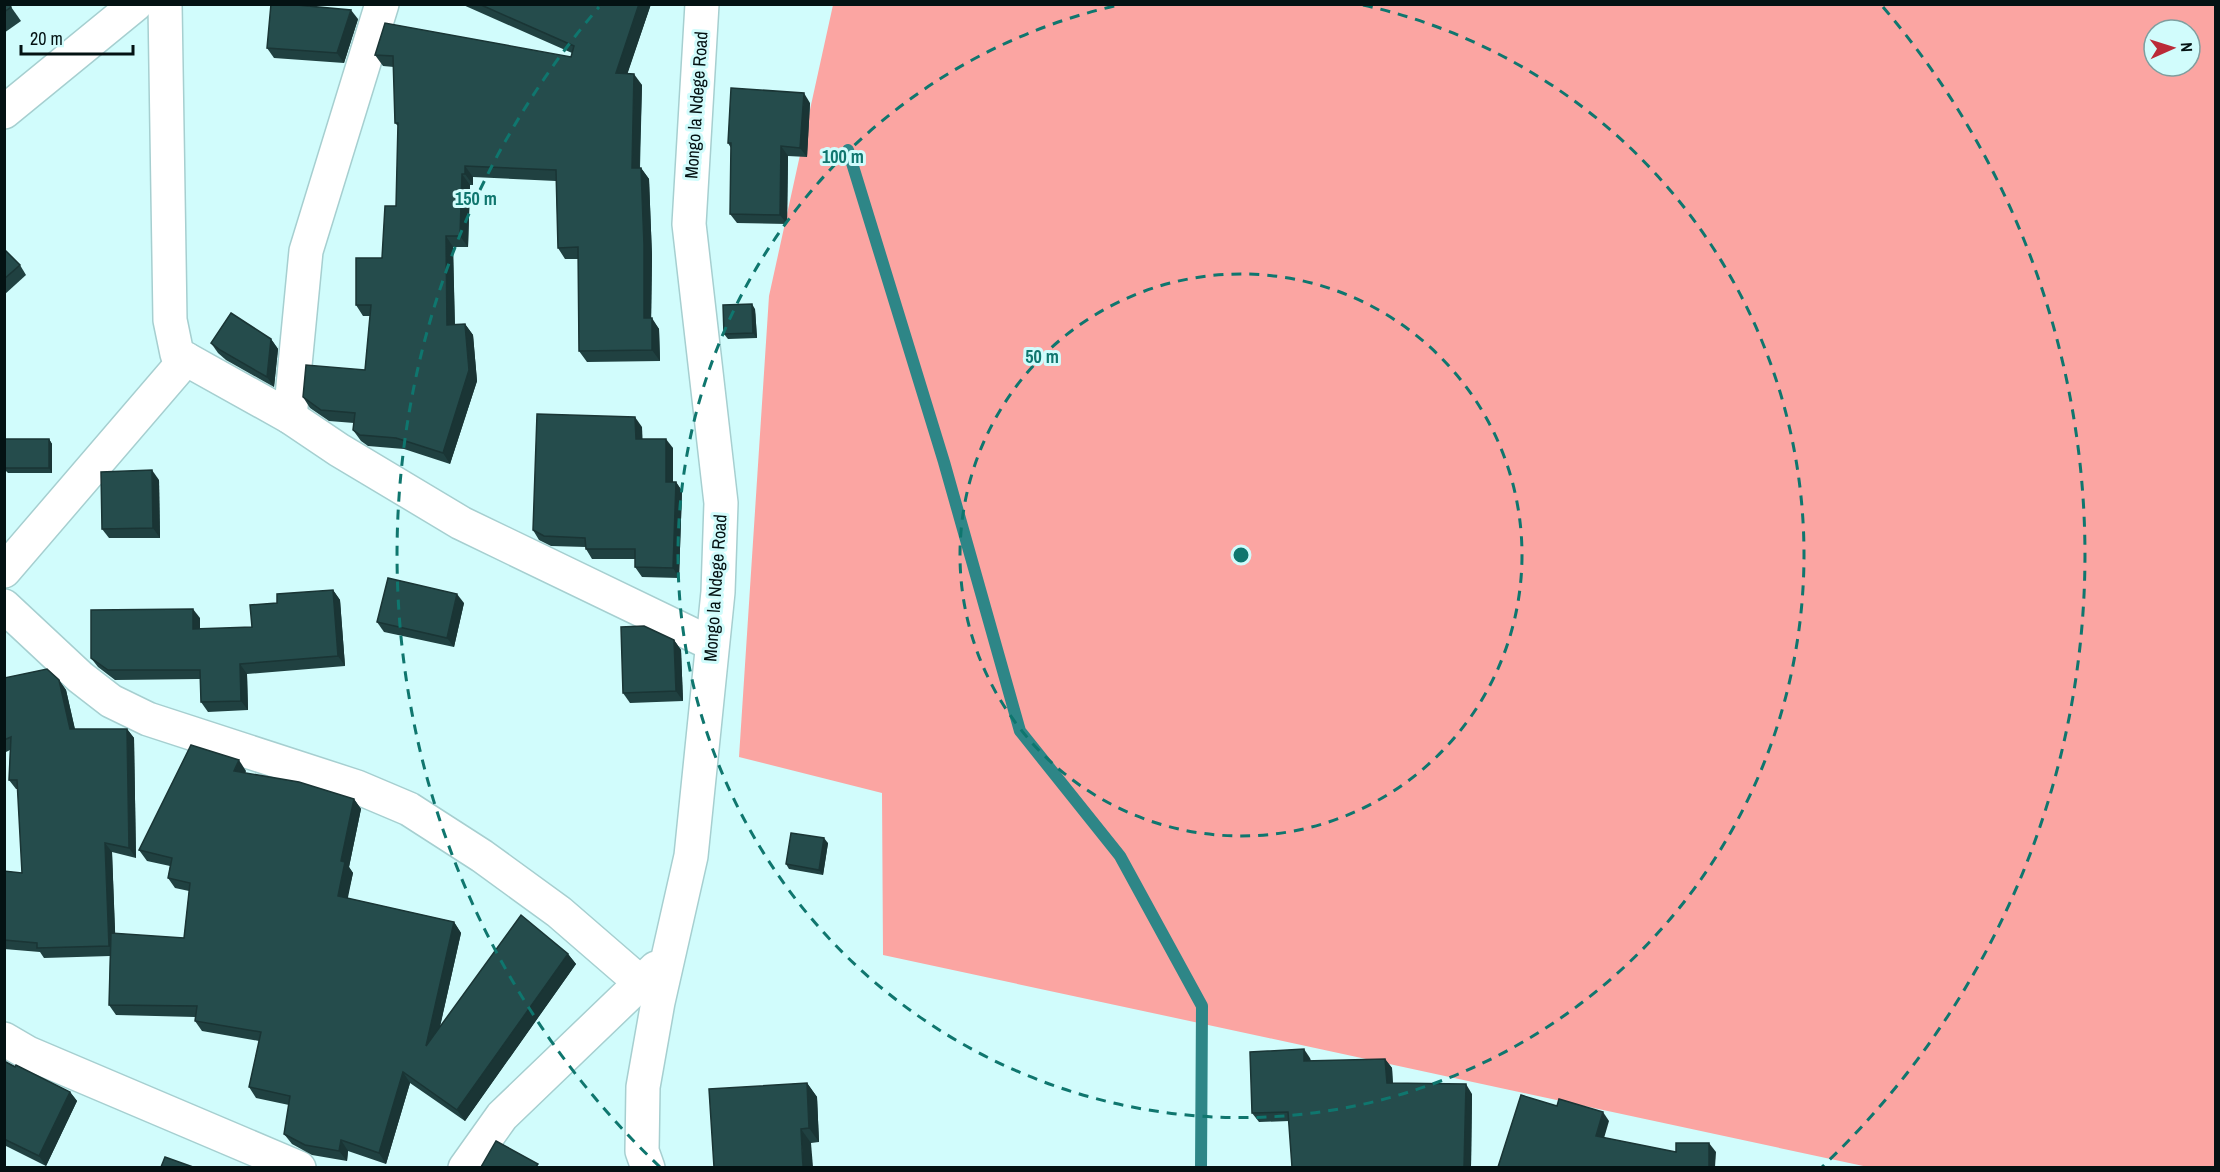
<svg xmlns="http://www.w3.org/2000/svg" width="2220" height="1172" viewBox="0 0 2220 1172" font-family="'Archivo Narrow',sans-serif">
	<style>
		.green { fill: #fba5a2; fill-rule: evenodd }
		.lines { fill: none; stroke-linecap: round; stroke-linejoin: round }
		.stream { stroke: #2e8687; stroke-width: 12 }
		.street-casing { stroke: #a6cfd0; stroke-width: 36 }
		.secondary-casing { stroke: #a6cfd0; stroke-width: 36 }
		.street { stroke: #fff; stroke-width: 33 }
		.secondary { stroke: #fff; stroke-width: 33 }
		.wall { fill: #204141 }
		.shaded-wall { fill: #1a3535 }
		.building { fill: #254c4c; stroke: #1a3535; stroke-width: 1.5 }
		.ring { fill: none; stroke: #0f766e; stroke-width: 3; stroke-dasharray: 10 8 }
		.labels { text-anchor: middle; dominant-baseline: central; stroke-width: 6; stroke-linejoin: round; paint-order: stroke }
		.street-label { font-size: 18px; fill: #041213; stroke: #d1fcfc }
		.centre { fill: #0f766e; stroke: #d1fcfc; stroke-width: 3 }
		.ring-label { font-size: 18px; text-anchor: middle; font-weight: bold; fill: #0f766e; stroke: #d1fcfc; stroke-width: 6; stroke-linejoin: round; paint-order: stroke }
	</style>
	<rect width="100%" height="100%" fill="#d1fcfc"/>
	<path class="green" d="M833 5H2215V1167H1868L883 955 882 793 739 757 769 296ZM2154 30H2190V66H2154Z"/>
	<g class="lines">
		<path class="stream" d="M848 150 944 462 1020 731 1120 856 1202 1006 1201 1168"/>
		<g class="street-casing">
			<g id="street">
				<path d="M165 4 170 320 177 354 290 417 339 450 461 523 712 644"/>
				<path d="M4 112 136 4"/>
				<path d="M290 417 306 251 382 4"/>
				<path d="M4 571 186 359"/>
				<path d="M4 606 80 677 111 701 148 719 357 787 409 809 482 856 559 912 641 983"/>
				<path d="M4 1039 28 1053 299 1168"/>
				<path d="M465 1168 502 1116 656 968"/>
			</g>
		</g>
		<g class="secondary-casing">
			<path id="secondary" d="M648 1168 642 1151 643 1087 658 1002 691 856 718 592 721 503 689 224 702 4"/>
		</g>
		<use href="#street" class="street"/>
		<use href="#secondary" class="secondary"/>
	</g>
	<g class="wall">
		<path d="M4 4H9L21 21 4 33Z"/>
		<path d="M461 4H651L627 74 642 85 640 168H641L649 179 652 256 651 318 659 329 660 361 587 362 579 351 578 259H565L558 248 556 181 473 177V185H470L468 247H453L455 325 465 324 473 335 477 381 450 464 404 449 368 446 361 441 353 430 354 423 329 421 310 408 303 397 365 370 370 316H363L356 305 382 258 396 206 398 126 395 123 394 67 383 66 375 55 571 57 572 53Z"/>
		<path d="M358 19 344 63 274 58 267 48Z"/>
		<path d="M810 103 807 157 788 156 787 224 737 223 730 214 731 148 728 143Z"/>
		<path d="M4 249 20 265 26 275 4 295Z"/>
		<path d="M755 309 757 338 728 339 724 334Z"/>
		<path d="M271 339 278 349 274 387 226 360 218 353 211 343Z"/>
		<path d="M642 427V439L673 448V482H676L682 491 679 578 642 577 635 567V559H592L586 549V547L551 546 539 540 533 530Z"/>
		<path d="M4 439H49L52 444V473H8L4 469Z"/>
		<path d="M159 480 160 538H109L102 529Z"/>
		<path d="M333 590 340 600 345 666 247 674 248 710 208 712 201 702 200 679 115 680 98 667 91 658 200 618V629L252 627 277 603Z"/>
		<path d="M464 603 454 647 384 632 377 622Z"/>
		<path d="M674 640 681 650 683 701 630 703 623 693Z"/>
		<path d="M4 678 59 680 66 690 75 729H127L134 738 136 858 112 852 115 934 184 938 189 891 175 888 168 878 170 866 147 861 139 850 246 771 245 773 354 799 361 809 349 867 353 873 347 898 454 922 461 933 440 1027 568 954 576 964 465 1121 410 1083 386 1164 348 1151 347 1161 312 1155 292 1144 284 1134 289 1105 256 1098 249 1087 259 1041 202 1031 195 1021V1017L116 1015 109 1005 110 956 44 958 40 952 4 949V871L22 873 18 789H16L9 780 10 750 4 753Z"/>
		<path d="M828 843 823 875 789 869 786 864Z"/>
		<path d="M1310 1058 1311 1061 1385 1059 1392 1068 1393 1083 1472 1094 1471 1167H1292L1289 1121 1259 1122 1252 1113Z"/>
		<path d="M4 1061 70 1092 77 1101 46 1166 4 1145Z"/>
		<path d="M807 1083 817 1097 819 1142 811 1143 714 1167Z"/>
	</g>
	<g class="shaded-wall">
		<path d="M639 4H651L624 84 616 73Z"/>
		<path d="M351 10 358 19 344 63 337 53Z"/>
		<path d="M634 74 642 85 639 179 632 168Z"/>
		<path d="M804 93 810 103 807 157 800 148Z"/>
		<path d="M781 146 788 156 787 224 780 215Z"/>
		<path d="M465 166 473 177V185L465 174Z"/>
		<path d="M641 168 649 179 652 256 651 329 644 318Z"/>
		<path d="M462 174 470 185 468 247 460 236Z"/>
		<path d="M446 236 453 247 455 336 447 325Z"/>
		<path d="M752 304 755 309 757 338 753 333Z"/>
		<path d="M652 318 659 329 660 361 652 350Z"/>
		<path d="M465 324 473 335 477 381 450 464 443 453Z"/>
		<path d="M271 339 278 349 274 387 267 377Z"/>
		<path d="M635 417 642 427 643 449 636 439Z"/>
		<path d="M49 439 52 444V473L49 468Z"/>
		<path d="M666 439 673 448V491L666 482Z"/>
		<path d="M152 470 159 480 160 538 153 528Z"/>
		<path d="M676 482 682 491 679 578 673 568Z"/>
		<path d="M333 590 340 600 345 666 338 656Z"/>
		<path d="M457 594 464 603 454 647 447 638Z"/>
		<path d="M193 609 200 618V639L193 629Z"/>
		<path d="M674 640 681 650 683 701 676 691Z"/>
		<path d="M240 664 247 674 248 710 241 701Z"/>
		<path d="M59 680 66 690 77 739 70 729Z"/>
		<path d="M127 729 134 738 136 858 129 848Z"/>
		<path d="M239 760 246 771 241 781 234 771Z"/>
		<path d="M354 799 361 809 349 867 353 873 346 907 338 896 341 861Z"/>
		<path d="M824 838 828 843 823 875 819 870Z"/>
		<path d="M105 843 112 852 116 955 109 946Z"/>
		<path d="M454 922 461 933 433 1057 426 1046Z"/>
		<path d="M568 954 576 964 465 1121 457 1110Z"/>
		<path d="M1304 1049 1310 1058 1311 1071 1304 1061Z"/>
		<path d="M1385 1059 1392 1068 1393 1093 1387 1083Z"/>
		<path d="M403 1072 410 1083 386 1164 379 1153Z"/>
		<path d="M807 1083 817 1097 819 1142 809 1128Z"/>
		<path d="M1466 1084 1472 1094 1471 1167H1464Z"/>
		<path d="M70 1092 77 1101 46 1166 39 1156Z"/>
		<path d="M1603 1112 1609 1121 1602 1145 1596 1136Z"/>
		<path d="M801 1129 811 1143 813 1167H803Z"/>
		<path d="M341 1140 348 1151 347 1161 339 1151Z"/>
		<path d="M1709 1143 1716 1152 1715 1167H1709Z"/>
	</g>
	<g class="building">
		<path d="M4 4H9L11 7 4 12Z"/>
		<path d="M271 4H286L351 10 337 53 267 48Z"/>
		<path d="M479 4H639L616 73 634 74 632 168H641L644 245V318H652V350L579 351 578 247 558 248 556 170 465 166V174H462L460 236H446L447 325 465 324 469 370 443 453 396 438 360 435 353 430 355 413 321 410 303 397 306 365 365 370 371 305H356V258H382L385 206H396L398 123H395L393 56 375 55 385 23 571 57 574 46Z"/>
		<path d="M731 88 804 93 800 148 781 146 780 215 730 214 731 143H728Z"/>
		<path d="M4 249 20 265 4 279Z"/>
		<path d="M752 304 753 333 724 334 723 305Z"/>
		<path d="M231 313 271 339 267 377 220 350 211 343Z"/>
		<path d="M537 414 635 417 636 439H666V482H676L673 568 635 567V549H586L585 538 544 536 533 530Z"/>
		<rect x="4" y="439" width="45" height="29"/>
		<path d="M152 470 153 528 102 529 101 472Z"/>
		<path d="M388 578 457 594 447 638 377 622Z"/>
		<path d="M333 590 338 656 240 664 241 701 201 702 200 670H108L91 658V610L193 609V629L252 627 250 605 277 603V594Z"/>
		<path d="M644 626 674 640 676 691 623 693 621 627Z"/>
		<path d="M47 669 59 680 70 729H127L129 848 105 843 109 946 37 948V943L4 940V871L22 873 17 780H9L11 737 4 740V678Z"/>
		<path d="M191 745 239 760 234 771 299 782 354 799 341 861 345 862 338 896 454 922 426 1046 521 915 568 954 457 1110 403 1072 379 1153 341 1140 339 1151 305 1145 284 1134 290 1096 249 1087 261 1032 195 1021 197 1006 109 1005 111 933 184 938 190 883 168 878 172 858 139 850Z"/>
		<path d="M791 833 824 838 819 870 786 864Z"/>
		<path d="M1304 1049V1061L1385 1059 1387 1083 1466 1084 1464 1167H1292L1288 1112 1252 1113 1250 1052Z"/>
		<path d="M4 1061 15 1067 16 1065 70 1092 39 1156 4 1139Z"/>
		<path d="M807 1083 809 1128 801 1129 803 1167H714L709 1089Z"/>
		<path d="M1521 1095 1557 1106 1559 1099 1603 1112 1596 1136 1676 1152V1143H1709V1167H1498Z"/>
		<path d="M496 1141 538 1164 536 1167H481Z"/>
		<path d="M165 1157 193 1167H161Z"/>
	</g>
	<g class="ring">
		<circle cx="1241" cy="555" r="281"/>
		<path d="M1363 5A563 563 0 1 1 1119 5"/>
		<path d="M660 1167A844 844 0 0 1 599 7M1883 7A844 844 0 0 1 1822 1167"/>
	</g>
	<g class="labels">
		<g class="street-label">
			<text transform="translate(696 105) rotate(-86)">Mongo la Ndege Road</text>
			<text transform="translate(715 588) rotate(-86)">Mongo la Ndege Road</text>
		</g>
	</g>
	<circle cx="1241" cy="555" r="9" class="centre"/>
	<g class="ring-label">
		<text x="843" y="163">100 m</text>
		<text x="476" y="205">150 m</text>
		<text x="1042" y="363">50 m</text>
	</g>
	<rect width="2220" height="1172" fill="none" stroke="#041213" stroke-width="12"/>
	<g transform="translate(2172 48) rotate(87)"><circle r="28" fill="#d1fcfc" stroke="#7f9e9f" stroke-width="1.5"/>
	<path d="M0-4.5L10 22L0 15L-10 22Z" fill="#bb2a38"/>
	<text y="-9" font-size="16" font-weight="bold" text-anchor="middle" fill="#041213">N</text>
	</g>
	<path d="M21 45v9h112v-9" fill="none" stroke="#041213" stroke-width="3"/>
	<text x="30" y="45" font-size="18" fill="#041213" stroke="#d1fcfc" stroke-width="4.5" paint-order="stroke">20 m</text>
</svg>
